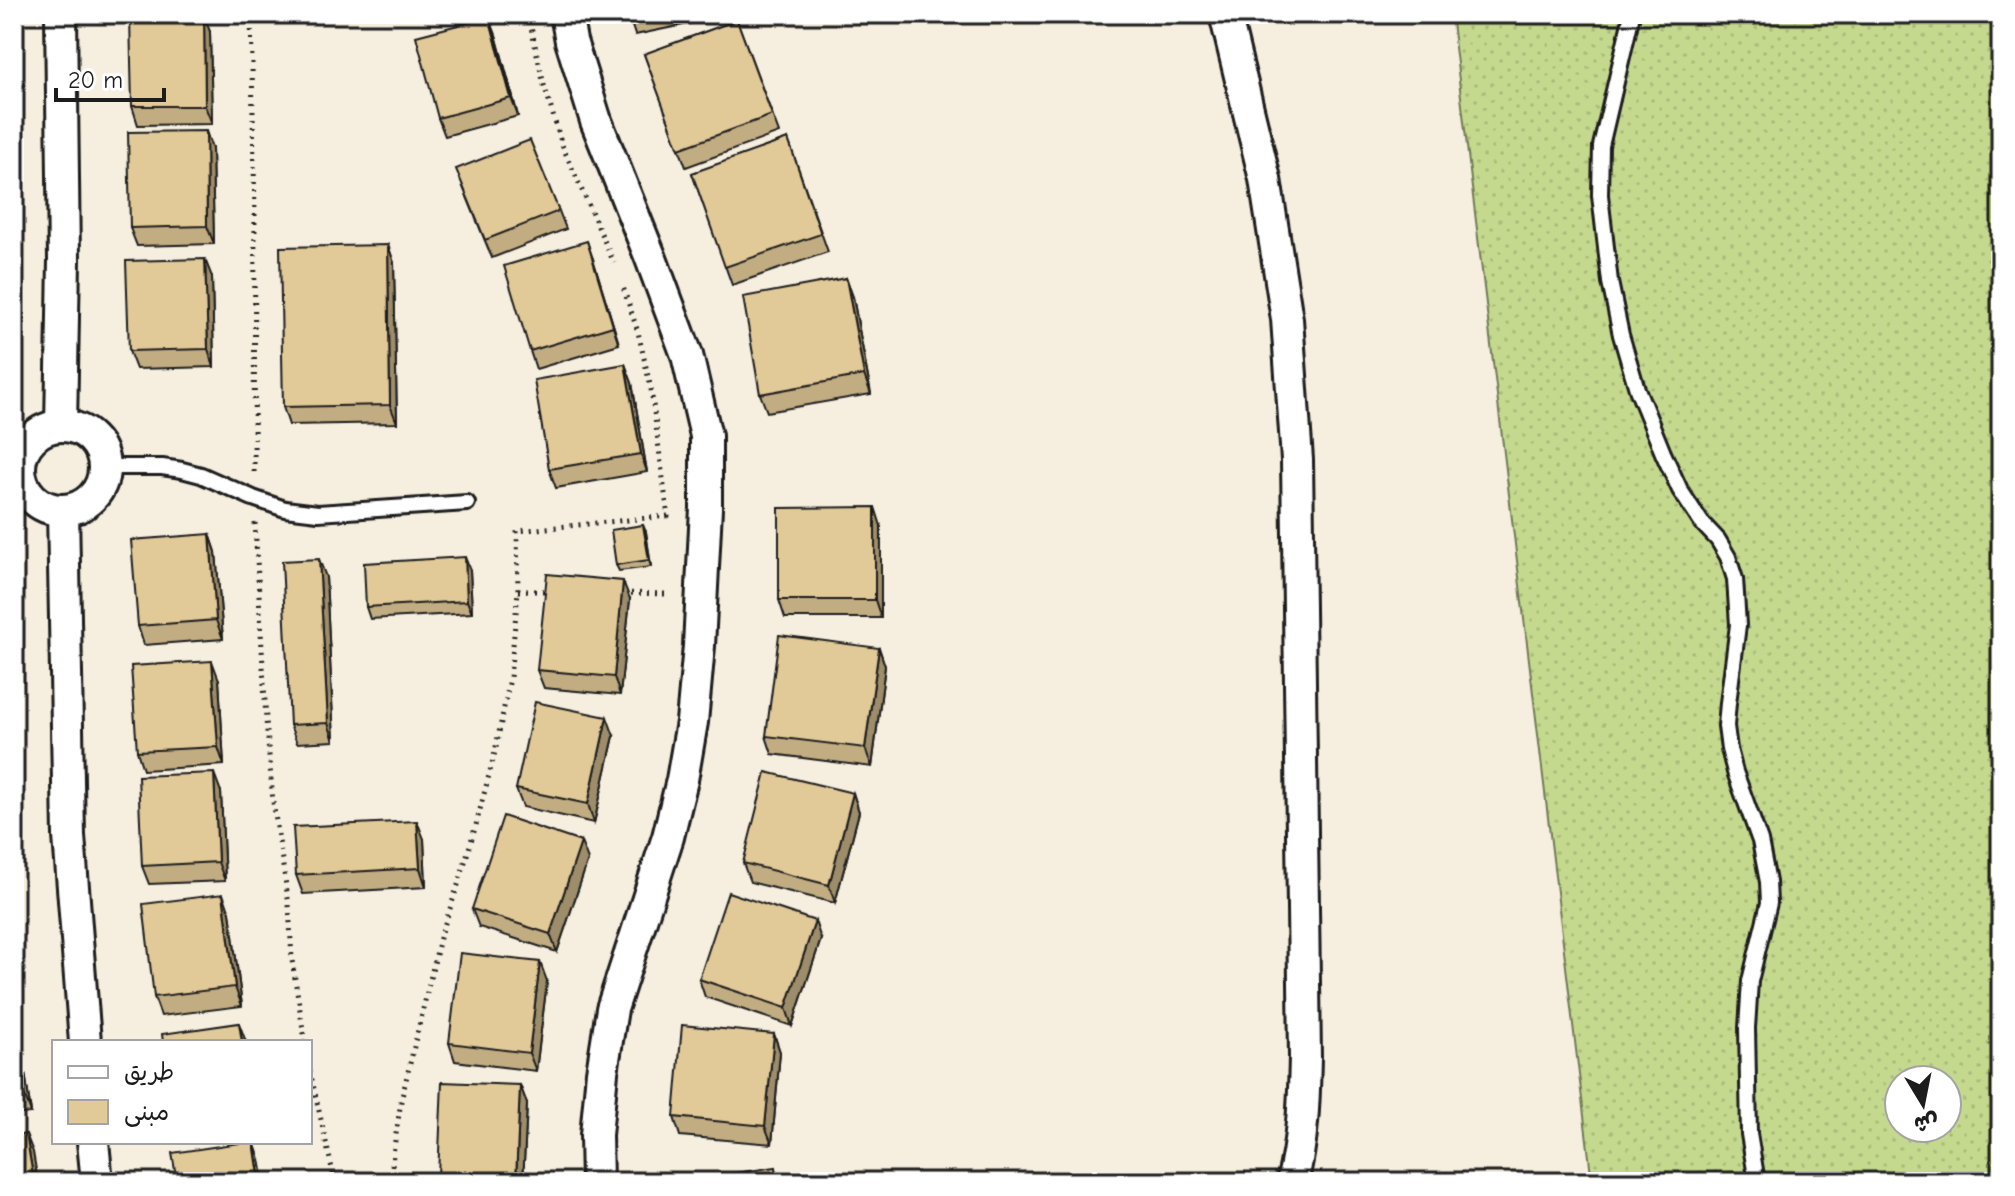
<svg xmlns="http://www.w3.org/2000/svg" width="2015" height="1196" viewBox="0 0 2015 1196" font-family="'Comic Neue','Playpen Sans Arabic',sans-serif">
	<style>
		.grass { fill: url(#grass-dots); stroke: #707a55; stroke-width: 2; fill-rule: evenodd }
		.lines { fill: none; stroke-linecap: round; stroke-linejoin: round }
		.lane-casing { stroke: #1c1c1c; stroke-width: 20 }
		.street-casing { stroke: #1c1c1c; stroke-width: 36 }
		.path { stroke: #1c1c1c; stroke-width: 5; stroke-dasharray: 2 6; stroke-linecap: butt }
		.lane { stroke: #fff; stroke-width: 14 }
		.street { stroke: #fff; stroke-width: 30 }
		.wall { fill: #c2ad83; stroke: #1c1c1c; stroke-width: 2 }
		.shaded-wall { fill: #9e8d6a; stroke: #1c1c1c; stroke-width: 2 }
		.building { fill: #e1c998; stroke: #1c1c1c; stroke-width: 2 }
	</style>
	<defs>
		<pattern id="grass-dots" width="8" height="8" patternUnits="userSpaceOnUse" patternTransform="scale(2)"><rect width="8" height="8" fill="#c5d98e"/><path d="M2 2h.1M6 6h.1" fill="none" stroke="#a9ba7a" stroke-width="1.8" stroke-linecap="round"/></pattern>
	</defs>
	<rect width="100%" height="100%" fill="#f6efe0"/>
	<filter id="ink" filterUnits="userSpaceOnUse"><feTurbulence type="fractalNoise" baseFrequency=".0125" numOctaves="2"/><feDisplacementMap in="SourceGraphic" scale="16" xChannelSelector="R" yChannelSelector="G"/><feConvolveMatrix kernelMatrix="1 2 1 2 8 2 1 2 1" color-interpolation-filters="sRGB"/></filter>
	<g filter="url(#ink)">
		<path class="grass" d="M1451 14H2001V1182H1592ZM1899 1080H1947V1128H1899Z"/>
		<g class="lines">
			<g class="lane-casing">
				<g id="lane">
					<path d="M1632 14 1601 146 1600 195 1610 282 1621 335 1637 389 1663 453 1680 490 1701 522 1718 540 1728 557 1735 579 1738 625 1728 703 1726 726 1729 749 1735 772 1760 841 1768 882 1769 903 1750 981 1747 1028 1749 1134 1757 1182"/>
					<path d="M104 467H162L182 470 201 475 253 498 285 509 318 513 467 503"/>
				</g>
			</g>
			<g class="street-casing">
				<g id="street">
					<path d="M566 14 571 41 596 121 650 256 687 355 706 436V508L699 646 692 722 682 780 668 837 612 1009 602 1072 596 1135 597 1182"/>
					<path d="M1225 14 1265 179 1287 319 1297 460 1305 1057C1304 1099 1303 1141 1292 1182"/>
					<path d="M61 426 64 260 61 14"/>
					<circle cx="62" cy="468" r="42"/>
					<path d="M63 510 69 836 85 1042"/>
					<path d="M93 1142 97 1182"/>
				</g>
			</g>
			<g class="path">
				<path d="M251 14 255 215 254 473"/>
				<path d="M528 14 544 85 562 145 614 263"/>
				<path d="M255 523 266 720 273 802 289 905 292 960 305 1042"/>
				<path d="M518 591H549"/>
				<path d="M623 593 667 594V597"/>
				<path d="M310 1071 335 1182"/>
				<path d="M391 1182 393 1154 401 1101 440 938 459 882 476 825 495 752 510 678 518 591 517 531 668 516 651 389 638 332 623 287"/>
			</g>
			<use href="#lane" class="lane"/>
			<use href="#street" class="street"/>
		</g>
		<g class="wall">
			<path d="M628 14H736L635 35Z"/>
			<path d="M489 17 496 35 518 116 445 136 438 118Z"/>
			<path d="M737 20 779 133 686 167 644 54Z"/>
			<path d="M210 32 212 124 138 125 132 106Z"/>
			<path d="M788 139 828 252 732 285 692 173Z"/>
			<path d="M212 149 214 244 137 246 130 228Z"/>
			<path d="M463 187 559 211 566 229 492 258Z"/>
			<path d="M388 245 394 263 397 423 289 425 283 407Z"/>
			<path d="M593 259 619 344 536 369 530 351Z"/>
			<path d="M212 277 214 367 136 369 129 351Z"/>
			<path d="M846 278 853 297 871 394 767 412 760 394Z"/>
			<path d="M625 364 632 383 647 472 556 488 549 469Z"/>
			<path d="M881 526V618H785L779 600Z"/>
			<path d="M646 532 651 567 619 571 616 565Z"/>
			<path d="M210 534 216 552 223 639 144 645 138 626Z"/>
			<path d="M470 570 472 613 370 619 366 607Z"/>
			<path d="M326 577 334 741 297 743 290 725Z"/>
			<path d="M630 599 620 695 544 688 537 670Z"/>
			<path d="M879 648 885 666 872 767 772 754 766 736Z"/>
			<path d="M219 680 224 765 143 770 137 751Z"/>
			<path d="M614 736 594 823 523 807 516 789Z"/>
			<path d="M221 792 225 881 149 884 142 866Z"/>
			<path d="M853 793 859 812 835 903 750 882 743 863Z"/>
			<path d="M424 839 426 887 303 894 296 875Z"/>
			<path d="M588 860 557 952 479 927 472 909Z"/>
			<path d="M230 912 242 1006 161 1016 154 997Z"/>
			<path d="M821 939 792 1026 705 997 699 979Z"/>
			<path d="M14 975 18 999 14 1000Z"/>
			<path d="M547 981 536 1071 455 1061 449 1043Z"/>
			<path d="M14 1011 17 1019 31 1113 14 1115Z"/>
			<path d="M774 1034 780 1052 772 1144 680 1136 674 1117Z"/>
			<path d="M520 1085 527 1104 523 1182H440L438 1176Z"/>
		</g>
		<g class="shaded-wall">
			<path d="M204 14 210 32 212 124 205 106Z"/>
			<path d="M489 17 496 35 518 116 511 98Z"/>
			<path d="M206 131 212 149 214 244 207 226Z"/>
			<path d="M587 241 593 259 619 344 613 326Z"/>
			<path d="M388 245 394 263 397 423 390 405Z"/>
			<path d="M205 259 212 277 214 367 208 349Z"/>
			<path d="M846 278 853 297 871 394 864 375Z"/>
			<path d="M625 364 632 383 647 472 641 454Z"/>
			<path d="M875 507 881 526V618L875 600Z"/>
			<path d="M643 525 646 532 651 567 649 560Z"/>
			<path d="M210 534 216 552 223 639 216 620Z"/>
			<path d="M465 557 470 570 472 613 467 601Z"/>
			<path d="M319 559 326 577 334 741 328 723Z"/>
			<path d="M623 581 630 599 620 695 614 677Z"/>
			<path d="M879 648 885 666 872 767 865 748Z"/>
			<path d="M212 661 219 680 224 765 218 747Z"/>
			<path d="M607 717 614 736 594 823 588 804Z"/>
			<path d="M214 773 221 792 225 881 218 862Z"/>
			<path d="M853 793 859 812 835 903 829 885Z"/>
			<path d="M417 821 424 839 426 887 420 868Z"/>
			<path d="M581 842 588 860 557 952 550 934Z"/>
			<path d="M223 894 230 912 242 1006 235 987Z"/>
			<path d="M815 921 821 939 792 1026 786 1008Z"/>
			<path d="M540 962 547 981 536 1071 529 1053Z"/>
			<path d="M14 975 18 999 14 989Z"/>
			<path d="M14 1011 17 1019 31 1113 24 1094 14 1026Z"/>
			<path d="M239 1023 246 1042H242Z"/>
			<path d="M774 1034 780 1052 772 1144 765 1126Z"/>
			<path d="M520 1085 527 1104 523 1182H516Z"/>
			<path d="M26 1134 33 1152 38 1182H34Z"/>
			<path d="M254 1142 260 1159 264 1182H260Z"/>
		</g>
		<g class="building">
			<path d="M204 14 205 106H132L130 16Z"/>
			<path d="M628 14H643L628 17Z"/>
			<path d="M489 17 511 98 438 118 416 36Z"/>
			<path d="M737 20 772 115 679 149 644 54Z"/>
			<path d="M206 131 207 226 130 228 128 132Z"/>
			<path d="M788 139 821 234 725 267 692 173Z"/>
			<path d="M530 140 559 211 485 240 456 169Z"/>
			<path d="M587 241 613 326 530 351 504 266Z"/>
			<path d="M388 245 390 405 283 407 280 247Z"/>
			<path d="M205 259 208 349 129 351 126 261Z"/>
			<path d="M846 278 864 375 760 394 743 297Z"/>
			<path d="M625 364 641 454 549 469 534 380Z"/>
			<path d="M875 507V600H779V508Z"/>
			<path d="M643 525 649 560 616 565 611 530Z"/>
			<path d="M210 534 216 620 138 626 131 540Z"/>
			<path d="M465 557 467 601 366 607 364 563Z"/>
			<path d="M319 559 328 723 290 725 282 561Z"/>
			<path d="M547 574 623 581 614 677 537 670Z"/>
			<path d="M779 635 879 648 865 748 766 736Z"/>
			<path d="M212 661 218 747 137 751 131 666Z"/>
			<path d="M535 702 607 717 588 804 516 789Z"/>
			<path d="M766 772 853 793 829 885 743 863Z"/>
			<path d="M214 773 218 862 142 866 138 776Z"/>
			<path d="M503 816 581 842 550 934 472 909Z"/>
			<path d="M417 821 420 868 296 875 293 827Z"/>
			<path d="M728 892 815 921 786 1008 699 979Z"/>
			<path d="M223 894 235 987 154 997 143 904Z"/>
			<path d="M460 953 540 962 529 1053 449 1043Z"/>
			<path d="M239 1023 242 1042H163L162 1034Z"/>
			<path d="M682 1025 774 1034 765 1126 674 1117Z"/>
			<path d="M14 1026 24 1094 14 1096Z"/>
			<path d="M442 1082 520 1085 516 1180 438 1176Z"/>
			<path d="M26 1134 34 1182H14V1136Z"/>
			<path d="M246 1142H254L260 1182H177L172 1153Z"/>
			<path d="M776 1167 778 1182H679V1181Z"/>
		</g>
	</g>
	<rect width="2015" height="1196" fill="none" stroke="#fff" stroke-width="48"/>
	<rect x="24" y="24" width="1967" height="1148" fill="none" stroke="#1c1c1c" stroke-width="3" filter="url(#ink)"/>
	<rect x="52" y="1040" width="260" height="104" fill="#ffffff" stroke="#a4a4a4" stroke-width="2"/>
	<rect x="68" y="1066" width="40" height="12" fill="#ffffff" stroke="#a4a4a4" stroke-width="2"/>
	<text x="124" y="1080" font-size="24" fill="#1c1c1c">طريق</text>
	<rect x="68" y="1100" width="40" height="24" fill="#e1c998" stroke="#a4a4a4" stroke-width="2"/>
	<text x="124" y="1120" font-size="24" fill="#1c1c1c">مبنى</text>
	<g transform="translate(1923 1104) rotate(170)"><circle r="38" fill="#ffffff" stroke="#a4a4a4" stroke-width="2"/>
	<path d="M0-6L14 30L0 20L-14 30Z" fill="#1c1c1c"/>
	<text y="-12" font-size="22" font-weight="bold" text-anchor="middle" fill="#1c1c1c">ش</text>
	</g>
	<path d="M56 88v12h108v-12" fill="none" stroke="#1c1c1c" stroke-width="4"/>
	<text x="68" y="88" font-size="24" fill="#1c1c1c" stroke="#ffffff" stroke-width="6" paint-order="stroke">20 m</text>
</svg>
